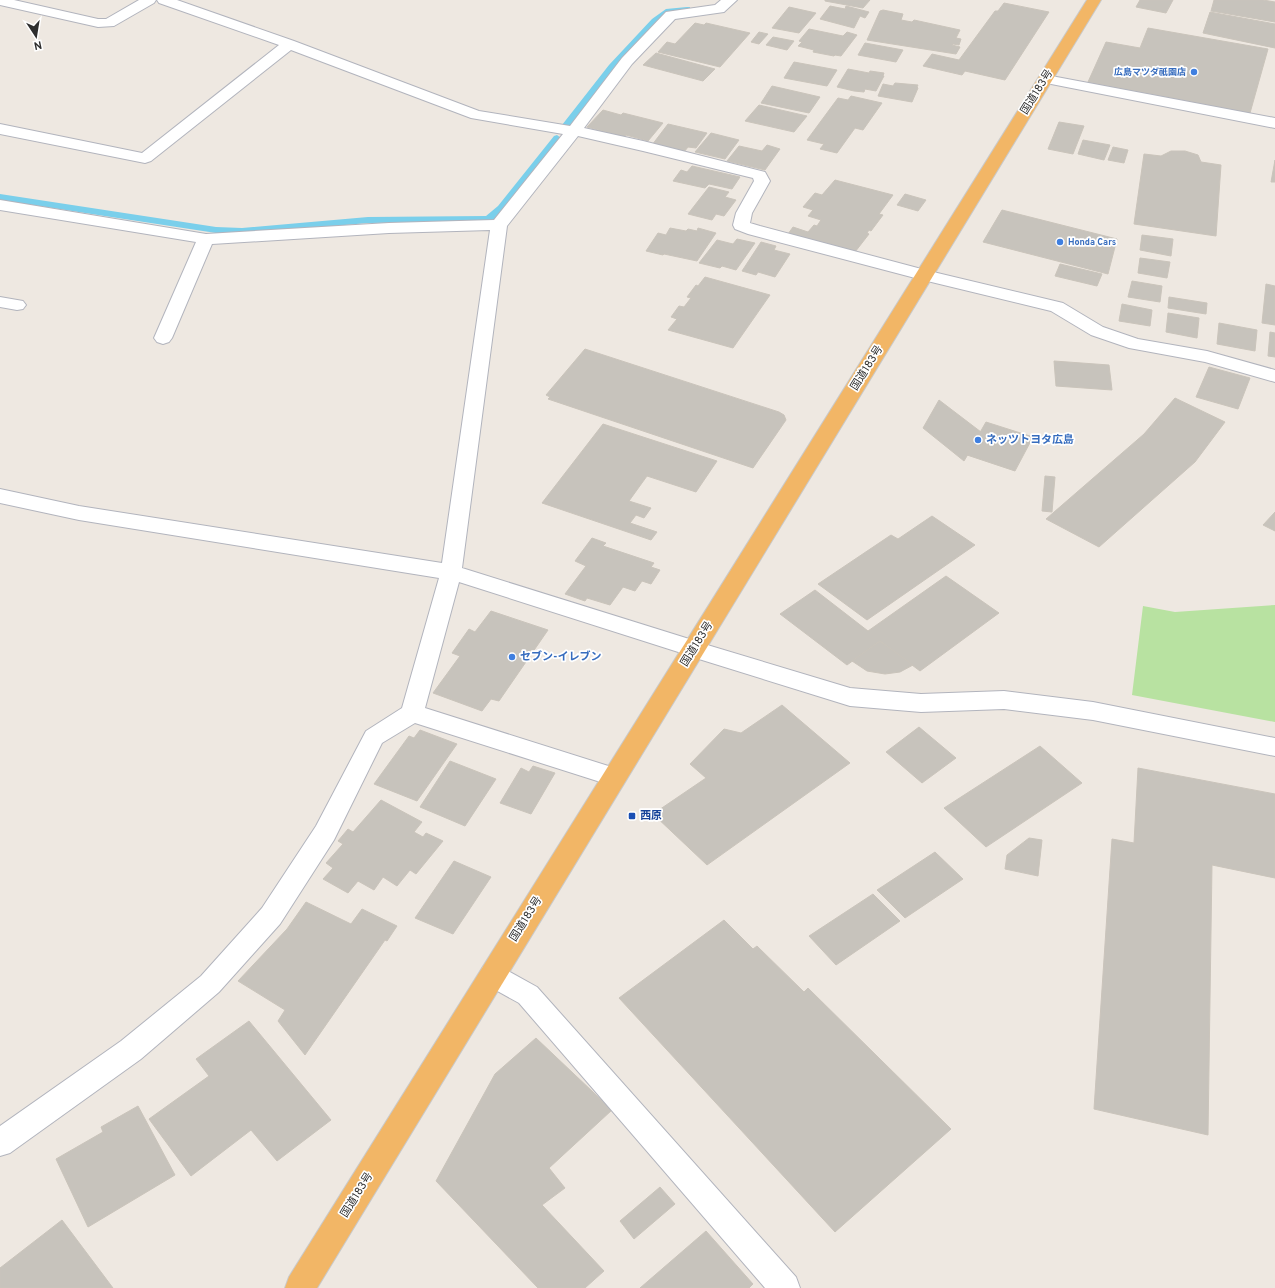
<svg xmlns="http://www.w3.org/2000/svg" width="1275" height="1288" viewBox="0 0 1275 1288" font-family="Overpass,'Noto Sans JP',sans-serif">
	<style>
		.green { fill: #b8e2a1 }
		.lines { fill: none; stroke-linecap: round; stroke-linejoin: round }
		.stream { fill: #7acfeb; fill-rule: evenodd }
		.building { fill: #c7c3bc; stroke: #cac4bb }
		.minor-casing { stroke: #b2b4bd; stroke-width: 2 }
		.tertiary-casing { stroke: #b2b4bd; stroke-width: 2 }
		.trunk-casing { stroke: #c9c9c9; stroke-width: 2 }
		.minor { fill: #fff; fill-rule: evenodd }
		.tertiary { fill: #fff; fill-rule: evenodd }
		.trunk { fill: #f2b666; fill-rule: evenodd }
		.shop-dot { fill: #3f7fe0; stroke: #fff; stroke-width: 1.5 }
		.transit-dot { fill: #1a4fb4; stroke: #fff; stroke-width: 1.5 }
		.labels { text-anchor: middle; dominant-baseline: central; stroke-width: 3.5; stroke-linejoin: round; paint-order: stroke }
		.far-shop-label { font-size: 9px; font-weight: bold; fill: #366cbe; stroke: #fff; text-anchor: end }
		.street-label { font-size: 11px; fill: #2e2e2e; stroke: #fff }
		.shop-label { font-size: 11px; font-weight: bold; fill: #366cbe; stroke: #fff; text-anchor: start }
		.transit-label { font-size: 11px; font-weight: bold; fill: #164399; stroke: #fff; text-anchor: start }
	</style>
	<rect width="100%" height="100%" fill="#eee8e1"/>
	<path class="green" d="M1275 605V722L1132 695 1143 606 1175 612Z"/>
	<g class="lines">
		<g class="stream">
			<path d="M687 7H690V11L671 13 658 23 615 69 568 129H562L561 127 562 125 609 65 652 19 666 9Z"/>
			<path d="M557 135 561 138 560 140C548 155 504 218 488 222L368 223 242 234 216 233 0 200V194L216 227 242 228 368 217 486 216 498 206 554 136Z"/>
		</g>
	</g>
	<g class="building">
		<path d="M870 0 863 8 825 1V0Z"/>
		<path d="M1140 0H1173L1166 13 1136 7Z"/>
		<path d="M1214 0H1263L1275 2V22L1211 11Z"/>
		<path d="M1004 3 1049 12 1005 80 965 71 962 75 923 66 932 54 959 60 995 11H998Z"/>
		<path d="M830 6 845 9 846 6 869 12 865 18 860 16 854 28 820 19Z"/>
		<path d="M789 7 816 13 799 33 772 28Z"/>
		<path d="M883 10 903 14 901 20 912 22 914 20 960 30 956 38 961 39 959 45 953 44 952 45 960 47 956 54 867 40 880 11Z"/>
		<path d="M1210 12 1275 24V48L1203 33Z"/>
		<path d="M695 23 704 25 706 23 750 33 720 67 658 52 667 42 675 44Z"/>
		<path d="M1148 28 1268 49 1250 113 1088 82 1106 42 1140 48Z"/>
		<path d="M809 29 843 36 847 32 857 35 841 56 835 55 834 56 813 52 814 50 798 46 802 42 799 41Z"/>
		<path d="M759 32 768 34 759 44 751 42Z"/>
		<path d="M773 37 794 41 787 50 766 45Z"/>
		<path d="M865 43 903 50 896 62 858 55Z"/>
		<path d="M656 53 715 69 703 81 643 65Z"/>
		<path d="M794 62 837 70 827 86 784 78Z"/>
		<path d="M848 69 869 73 870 71 884 73 883 76H884L876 91 865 89 864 92 854 91 837 87Z"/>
		<path d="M895 83 918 85 917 87 918 88 912 102 878 96 883 84 893 86Z"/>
		<path d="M772 86 820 97 809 113 761 103Z"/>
		<path d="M851 96 882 103 863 130 855 128 837 153 820 149 824 144 807 140 838 98 848 100Z"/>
		<path d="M759 105 807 116 794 132 745 121Z"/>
		<path d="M603 110 621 115 623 113 663 123 648 141 626 135 625 137 587 127Z"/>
		<path d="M1059 122 1084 126 1073 154 1048 149Z"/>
		<path d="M668 124 707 133 696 148 688 147 684 152 652 145Z"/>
		<path d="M711 133 739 140 725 159 695 152Z"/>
		<path d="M1083 140 1110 145 1104 160 1078 154Z"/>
		<path d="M767 145 780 149 765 170 727 161 739 146 762 151Z"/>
		<path d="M1113 147 1128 150 1124 163 1108 160Z"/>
		<path d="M1171 151H1185L1198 155 1201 162 1221 165 1216 236 1134 224 1144 154 1161 156Z"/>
		<path d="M1275 160V182H1271Z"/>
		<path d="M692 166 740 177 732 189 709 184 705 188 673 181 681 170 687 172Z"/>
		<path d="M835 180 893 195 879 214 883 215 871 231 869 230 867 233 869 234 855 252 788 234 793 227 808 232 814 225 817 226 821 220 808 216 813 210 803 207 815 193 822 195Z"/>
		<path d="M709 187 729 192 725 197 736 200 724 216 716 214 712 220 688 214Z"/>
		<path d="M905 194 926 200 918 211 897 205Z"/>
		<path d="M1002 210 1117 239 1108 274 983 242Z"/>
		<path d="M670 228 686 231 688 229 697 231 698 228 716 233 697 261 664 254 663 255 646 251 658 233 666 235Z"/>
		<path d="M1142 235 1173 239 1171 256 1140 250Z"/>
		<path d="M737 239 755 243 736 270 722 266 720 268 699 263 717 240 733 244Z"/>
		<path d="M761 242 776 246 774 250 790 254 775 277 758 272 756 275 742 271Z"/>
		<path d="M1140 258 1170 262 1167 278 1138 273Z"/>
		<path d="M1060 264 1102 274 1097 286 1055 276Z"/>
		<path d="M705 277 770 295 733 348 668 330 677 319 671 317 679 306 684 307 691 298 687 297 696 285 698 286Z"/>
		<path d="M1132 281 1162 286 1160 302 1128 297Z"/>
		<path d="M1266 284 1275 286V325L1262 323Z"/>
		<path d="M1169 297 1207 303 1206 314 1168 308Z"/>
		<path d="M1122 304 1152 310 1150 326 1119 321Z"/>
		<path d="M1168 313 1199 318 1197 338 1166 332Z"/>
		<path d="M1219 323 1257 330 1255 351 1217 344Z"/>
		<path d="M1270 332 1275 333V357L1268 356Z"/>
		<path d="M585 349 779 412 784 415 786 420 753 468 548 399 550 397 546 395Z"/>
		<path d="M1054 361 1109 365 1112 390 1056 386Z"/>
		<path d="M1209 367 1250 378 1238 409 1196 397Z"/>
		<path d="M1175 398 1225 422 1195 462 1099 547 1046 519 1144 434Z"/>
		<path d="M939 400 981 432 964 461 923 428Z"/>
		<path d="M986 422 1033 437 1015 471 967 455Z"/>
		<path d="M603 424 717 461 696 492 647 476 629 501 651 508 644 518 636 515 630 523 657 532 651 540 542 503Z"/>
		<path d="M1045 476 1055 477 1052 512 1042 511Z"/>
		<path d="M1275 512V531L1263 525Z"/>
		<path d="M932 516 975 545 867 620 818 584 891 535 898 539Z"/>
		<path d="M592 538 606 543 603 546 654 563 651 567 660 570 651 584 642 581 635 591 623 587 610 605 587 598 585 601 565 594 586 566 575 561Z"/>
		<path d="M946 576 999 613 920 671 880 641 847 665 780 614 815 590 868 631Z"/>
		<path d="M491 611 548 630 499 701 491 699 482 711 433 693 460 656 452 653 469 629 475 632Z"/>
		<path d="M880 641 913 665 900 672 885 674 867 671 852 661Z"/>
		<path d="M782 705 850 763 707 865 653 814 706 778 690 764 724 729 741 733Z"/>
		<path d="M919 727 956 758 922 783 886 752Z"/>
		<path d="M420 730 457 744 417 801 374 784 409 736 414 738Z"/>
		<path d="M1040 746 1082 783 986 847 944 808Z"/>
		<path d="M450 761 496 779 465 826 420 807Z"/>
		<path d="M533 766 555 773 531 814 500 803 521 768 529 772Z"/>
		<path d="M1138 768 1275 794V878L1212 865 1208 1135 1094 1109 1112 839 1134 843Z"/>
		<path d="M381 800 422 822 414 832 423 837 426 833 443 841 416 874 410 870 397 886 383 877 374 890 358 881 348 893 323 879 333 868 326 863 343 844 338 841 348 829 353 832Z"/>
		<path d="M1029 838 1042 840 1038 876 1005 869 1007 855Z"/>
		<path d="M935 852 963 879 905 918 877 890Z"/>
		<path d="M454 861 491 877 453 934 415 918Z"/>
		<path d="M873 894 900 921 836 965 809 936Z"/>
		<path d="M306 902 351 924 362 909 397 926 387 941 385 940 305 1055 278 1021 285 1010 238 981 287 929Z"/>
		<path d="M724 920 753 949 757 946 804 992 808 988 951 1129 835 1232 619 998Z"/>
		<path d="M249 1021 331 1120 277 1161 251 1130 191 1176 149 1119 209 1076 196 1059Z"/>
		<path d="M536 1038 612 1110 549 1168 565 1188 542 1205 604 1271 585 1288H538L436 1181 495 1074Z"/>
		<path d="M138 1106 175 1175 88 1227 56 1159 103 1132 101 1127Z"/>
		<path d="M660 1187 675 1204 634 1239 620 1221Z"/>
		<path d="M62 1220 113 1288H0V1268Z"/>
		<path d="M706 1231 753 1284 749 1288H640Z"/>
	</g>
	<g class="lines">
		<g class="minor-casing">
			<g id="minor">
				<path d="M0 0H14L98 19H106L139 0H156L154 3 114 26 98 27 0 5Z"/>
				<path d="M157 0H177L294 41 479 111 570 126 622 58 666 12 715 5 721 0H737L724 12 675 19 632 64 584 128 643 141 765 172 770 181 752 213 750 223 760 226 929 271 1063 303 1103 327 1138 339 1207 351 1275 370V382L1205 362 1129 348 1091 335 1051 311 919 279 748 234 735 229 733 225 736 213 754 181 753 178 643 151 578 136 507 226 462 568 702 643 705 649 702 655 694 657 459 582 425 708 621 770 625 777 621 784 613 786 415 723 382 743 334 840 280 924 219 992 141 1059 10 1153 0 1156V1126L121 1041 201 976 262 908 316 826 366 731 402 708 439 578 79 520 0 503V489L79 506 442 563 490 230 389 233 212 244 172 338 169 342 163 344 157 342 154 338 196 242 0 210V200L206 234 389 223 494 220 563 134 471 118 291 50 151 161 145 163 0 134V124L142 153 279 45 159 3Z"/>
				<path d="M1046 75 1275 118V128L1041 82 1039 79 1041 76Z"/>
				<path d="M0 297 23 301 26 305 23 309 17 310 0 307Z"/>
				<path d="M492 963 501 967 537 987 796 1277 800 1288H765L519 1003 483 983 479 975 483 967Z"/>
			</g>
		</g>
		<g class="tertiary-casing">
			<path id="tertiary" d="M694 641 850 688 921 694 1004 691 1093 702 1275 738V756L1093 720 1004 709 921 712 850 706 686 655 683 649 686 643Z"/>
		</g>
		<g class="trunk-casing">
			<path id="trunk" d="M1087 0H1101L317 1288H285L289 1277Z"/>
		</g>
		<use href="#minor" class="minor"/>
		<use href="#tertiary" class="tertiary"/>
		<use href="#trunk" class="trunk"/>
	</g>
	<g class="shop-dot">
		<circle cx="1194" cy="72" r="4"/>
		<circle cx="1060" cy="242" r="4"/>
		<circle cx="978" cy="440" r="4"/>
		<circle cx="512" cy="657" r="4"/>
	</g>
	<rect class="transit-dot" x="628" y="812" width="8" height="8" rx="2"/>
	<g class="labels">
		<g class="far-shop-label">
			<text x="1186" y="72">広島マツダ祇園店</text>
			<text x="1068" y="242" text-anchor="start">Honda Cars</text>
		</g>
		<g class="street-label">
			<text transform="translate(1037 92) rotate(-58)">国道183号</text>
			<text transform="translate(867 368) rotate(-58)">国道183号</text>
			<text transform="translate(697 644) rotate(-58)">国道183号</text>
			<text transform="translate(526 919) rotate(-58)">国道183号</text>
			<text transform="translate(357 1195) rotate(-58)">国道183号</text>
		</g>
		<g class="shop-label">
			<text x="986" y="440">ネッツトヨタ広島</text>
			<text x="520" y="657">セブン-イレブン</text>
		</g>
		<g class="transit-label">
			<text x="640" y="816">西原</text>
		</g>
	</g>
	<g transform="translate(36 36) rotate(168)" stroke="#ffffff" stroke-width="3" paint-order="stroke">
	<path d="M0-3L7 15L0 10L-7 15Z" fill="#2e2e2e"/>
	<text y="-6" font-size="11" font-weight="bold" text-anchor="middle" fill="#2e2e2e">N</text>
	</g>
</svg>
